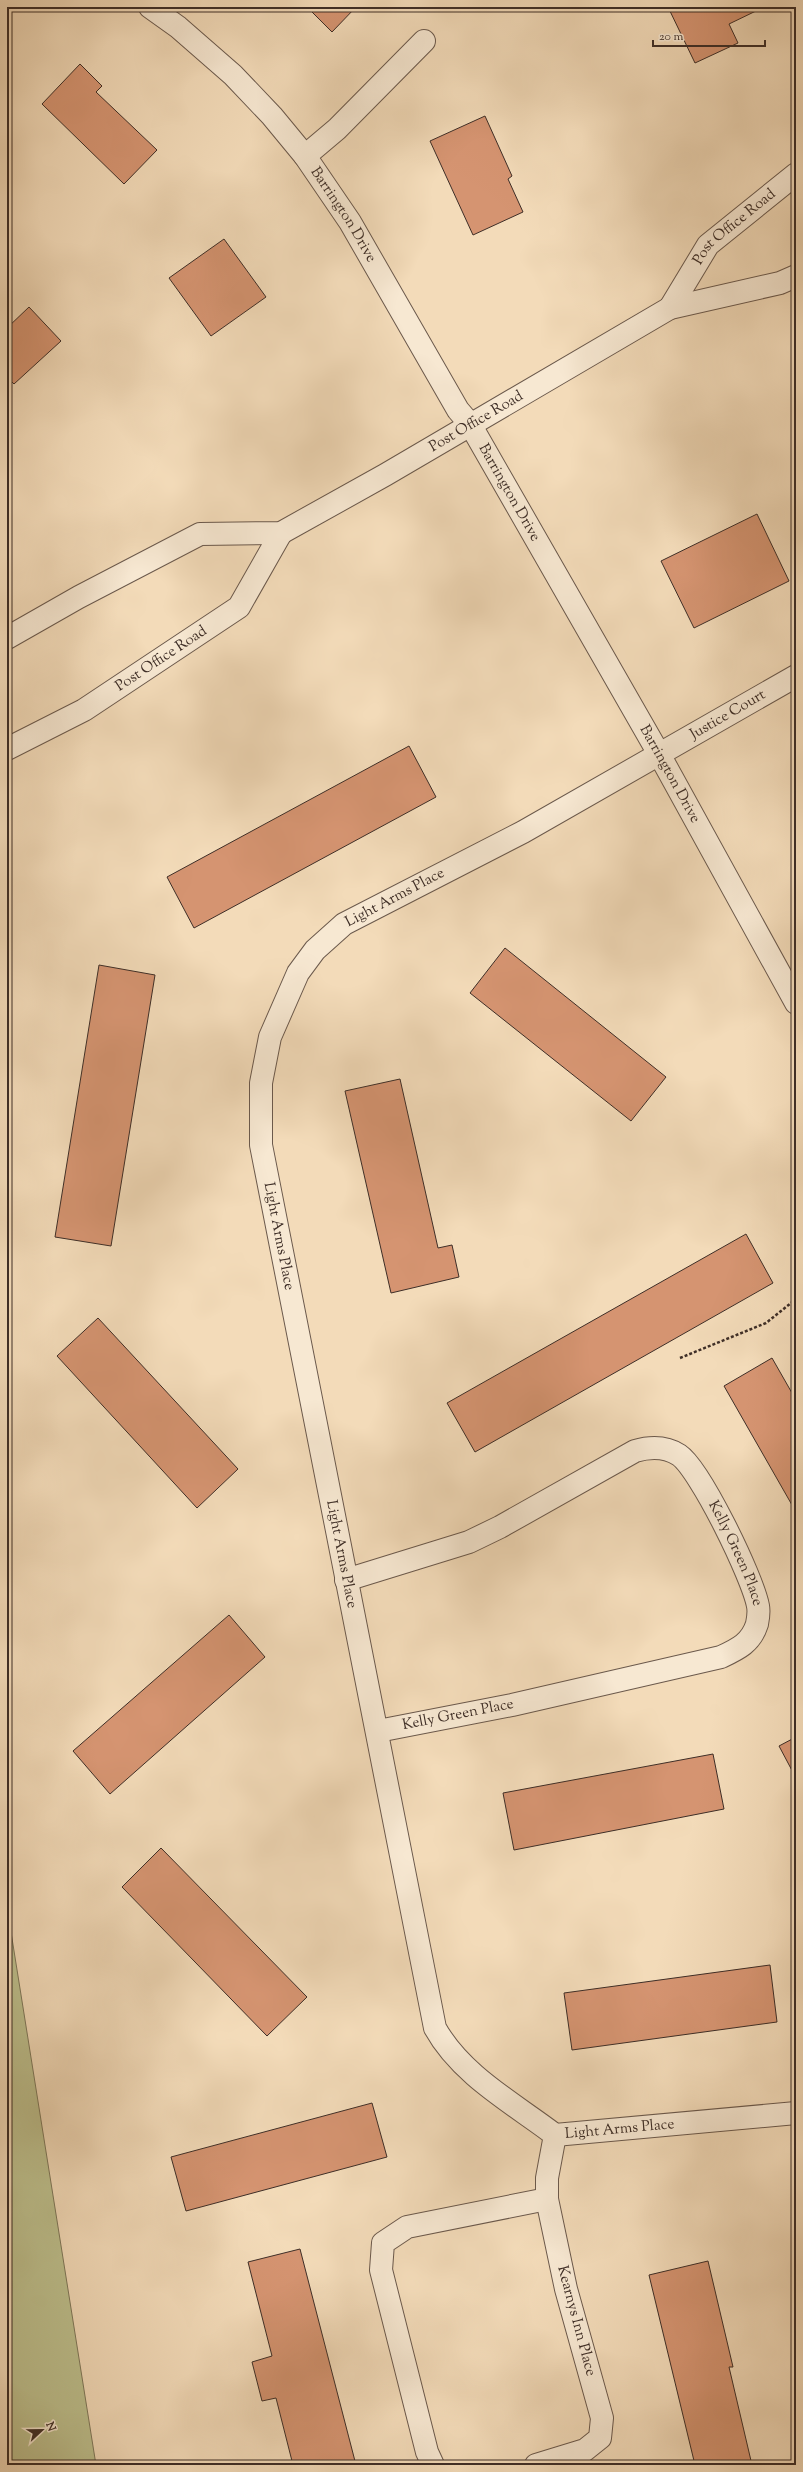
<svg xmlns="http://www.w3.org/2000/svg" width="803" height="2472" viewBox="0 0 803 2472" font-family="'Sorts Mill Goudy',serif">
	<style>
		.green { fill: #bdc08e; stroke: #7e775a }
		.building { fill: #d59471; stroke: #3e2e27 }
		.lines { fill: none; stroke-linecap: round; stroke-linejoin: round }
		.minor-casing { stroke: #6b594c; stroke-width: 24 }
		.path { stroke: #3e2e27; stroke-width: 2.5; stroke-dasharray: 3 2; stroke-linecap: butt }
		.minor { stroke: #f7e8d2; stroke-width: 22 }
		.labels { text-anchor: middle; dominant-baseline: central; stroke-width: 4; stroke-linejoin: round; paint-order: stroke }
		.street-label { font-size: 15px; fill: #3e2e27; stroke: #f7e8d2 }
	</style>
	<rect width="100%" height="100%" fill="#f3dbb9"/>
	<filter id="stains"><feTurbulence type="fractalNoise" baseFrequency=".005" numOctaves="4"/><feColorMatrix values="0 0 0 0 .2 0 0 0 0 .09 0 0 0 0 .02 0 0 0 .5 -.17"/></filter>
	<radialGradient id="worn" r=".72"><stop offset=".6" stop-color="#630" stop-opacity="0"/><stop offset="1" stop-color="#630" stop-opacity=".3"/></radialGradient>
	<path class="green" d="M7 1907 96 2465H7Z"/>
	<g class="building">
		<path d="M307 7H356L332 32Z"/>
		<path d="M668 7H756L758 10 729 24 738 43 695 63Z"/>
		<path d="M80 64 102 86 96 92 157 150 124 184 42 104Z"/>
		<path d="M485 116 512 176 508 179 523 212 473 235 430 141Z"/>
		<path d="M224 239 266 297 211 336 169 278Z"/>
		<path d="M29 307 61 341 14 384 7 377V328Z"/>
		<path d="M757 514 789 581 694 628 661 561Z"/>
		<path d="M409 746 436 797 194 928 167 877Z"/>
		<path d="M505 948 666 1077 631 1121 470 993Z"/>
		<path d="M99 965 155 975 111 1246 55 1237Z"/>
		<path d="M400 1079 438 1248 452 1245 459 1277 391 1293 345 1091Z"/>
		<path d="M746 1234 773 1283 475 1452 447 1403Z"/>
		<path d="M98 1318 238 1469 197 1508 57 1356Z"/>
		<path d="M772 1358 796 1400V1512L724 1386Z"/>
		<path d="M229 1615 265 1657 110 1794 73 1751Z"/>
		<path d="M796 1737V1778L779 1746Z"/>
		<path d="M713 1754 724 1809 514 1850 503 1793Z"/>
		<path d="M161 1848 307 1997 267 2036 122 1887Z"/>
		<path d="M770 1965 777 2022 572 2050 564 1993Z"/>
		<path d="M372 2103 387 2157 186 2211 171 2157Z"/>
		<path d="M300 2249 356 2465H293L276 2398 262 2401 252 2362 272 2356 248 2262Z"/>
		<path d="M708 2261 733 2367H729L752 2465H695L649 2275Z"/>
	</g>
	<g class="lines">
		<g class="minor-casing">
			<g id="minor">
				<path id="s1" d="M150 7 178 27 233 75 272 116 305 156 350 222 458 410 470 424 659 754 796 1003"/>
				<path d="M305 156 337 129 424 41"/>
				<path id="s2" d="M670 308 708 245 796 174"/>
				<path id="s3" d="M7 638 79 597 200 534 281 533 385 475 670 308 780 283 796 276"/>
				<path id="s4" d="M796 676 523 832 344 924 315 950 298 973 270 1037 261 1083V1145L435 2028C461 2075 513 2103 555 2135L796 2113"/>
				<path id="s5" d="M7 749 84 710 239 607 281 533"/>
				<path id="s6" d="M346 1580 469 1542 500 1527 635 1451C649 1447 665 1446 679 1455 700 1469 753 1578 758 1606 759 1611 758 1619 757 1624 751 1643 738 1649 721 1657L512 1705 378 1731"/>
				<path d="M433 2465 427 2452 381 2270 383 2243 407 2227 547 2199"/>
				<path d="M536 2465 585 2450 600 2438 602 2418 566 2289 547 2199V2178L555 2135"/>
			</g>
		</g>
		<path class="path" d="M680 1358 766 1323 796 1299"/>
		<use href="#minor" class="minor"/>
	</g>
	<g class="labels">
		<g class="street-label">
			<text stroke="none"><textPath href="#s1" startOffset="286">Barrington Drive</textPath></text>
			<text stroke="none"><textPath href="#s2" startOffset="105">Post Office Road</textPath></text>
			<text stroke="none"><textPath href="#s3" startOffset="525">Post Office Road</textPath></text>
			<text stroke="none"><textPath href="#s1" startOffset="610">Barrington Drive</textPath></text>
			<text stroke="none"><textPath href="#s5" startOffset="179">Post Office Road</textPath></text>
			<text transform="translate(728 715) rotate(-30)">Justice Court</text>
			<text stroke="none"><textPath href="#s1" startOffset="934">Barrington Drive</textPath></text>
			<text transform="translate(395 898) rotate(-28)">Light Arms Place</text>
			<text stroke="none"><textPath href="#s4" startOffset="855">Light Arms Place</textPath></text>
			<text stroke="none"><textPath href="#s4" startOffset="1179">Light Arms Place</textPath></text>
			<text stroke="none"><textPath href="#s6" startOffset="478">Kelly Green Place</textPath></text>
			<text transform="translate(458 1715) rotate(-11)">Kelly Green Place</text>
			<text stroke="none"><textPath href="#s4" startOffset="1889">Light Arms Place</textPath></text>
			<text transform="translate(576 2321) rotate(75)">Kearnys Inn Place</text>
		</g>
	</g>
	<rect width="803" height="2472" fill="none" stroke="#f3dbb9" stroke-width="24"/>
	<rect x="8" y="8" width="787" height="2456" fill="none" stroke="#3e2e27" stroke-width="2"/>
	<rect x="12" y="12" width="779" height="2448" fill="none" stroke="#3e2e27"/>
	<g transform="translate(42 2430) rotate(68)" stroke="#f7e8d2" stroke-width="3" paint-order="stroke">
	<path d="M0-3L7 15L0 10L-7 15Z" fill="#3e2e27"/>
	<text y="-6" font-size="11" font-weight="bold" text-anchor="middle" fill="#3e2e27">N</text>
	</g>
	<path d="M653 40v6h112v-6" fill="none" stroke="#3e2e27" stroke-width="2"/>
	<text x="659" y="40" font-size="12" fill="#3e2e27" stroke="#f7e8d2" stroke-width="3" paint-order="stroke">20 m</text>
	<rect width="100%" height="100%" filter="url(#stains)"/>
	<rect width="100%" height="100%" fill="url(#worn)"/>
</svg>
